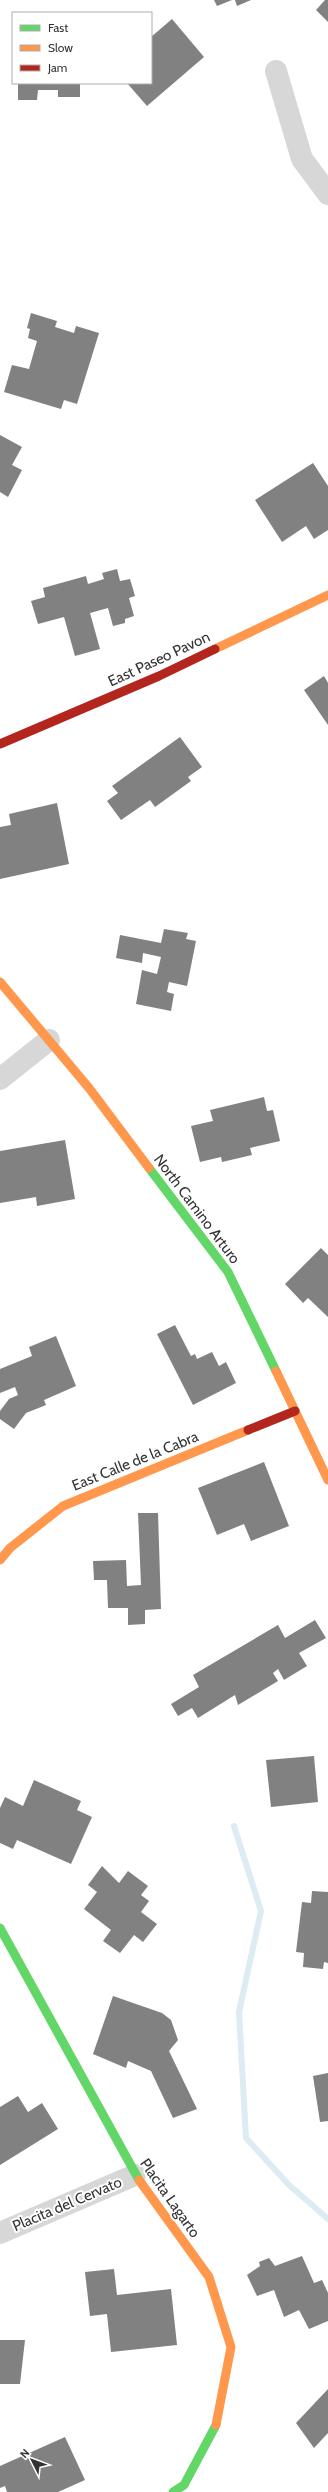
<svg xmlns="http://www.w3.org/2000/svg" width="328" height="2492" viewBox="0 0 328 2492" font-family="Cabin,sans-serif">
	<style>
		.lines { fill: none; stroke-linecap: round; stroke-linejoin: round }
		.stream { stroke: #ddebf3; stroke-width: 6 }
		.building { fill: #818181 }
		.street { stroke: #d7d7d7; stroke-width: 22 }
		.fast { stroke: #63d668; stroke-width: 9 }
		.slow { stroke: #ff974d; stroke-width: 9 }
		.jam { stroke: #b3261e; stroke-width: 9 }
		.labels { text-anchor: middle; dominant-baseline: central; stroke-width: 4; stroke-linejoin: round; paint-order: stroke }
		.street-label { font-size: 15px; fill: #333; stroke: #fff }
	</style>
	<rect width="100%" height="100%" fill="#fff"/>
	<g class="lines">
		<path class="stream" d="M234 1826 261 1911 239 2012 246 2138 289 2185 328 2219"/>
	</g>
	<g class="building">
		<path d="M214 0H232L217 6Z"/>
		<path d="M235 0H251L237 6Z"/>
		<path d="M325 0H328V22L316 10Z"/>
		<path d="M172 19 204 57 147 106 127 83H151V37Z"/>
		<path d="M18 83H80V97H58V90H38L37 100H18Z"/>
		<path d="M31 313 57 321 55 327 74 333 76 326 99 333 77 404 64 400 61 409 4 392 12 365 29 369 37 341 28 338 30 329 27 328Z"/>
		<path d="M0 435 22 447 12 465 22 470 8 497 0 492Z"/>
		<path d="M313 463 328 486V530L314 539 306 526 282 542 255 500Z"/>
		<path d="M117 569 120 581 130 579 135 596 129 598 134 616 125 619V623L113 626 108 608 90 613 100 649 75 656 64 617 38 624 31 601 45 597 43 588 86 576 88 584 104 579 102 573Z"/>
		<path d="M324 676 328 683V725L304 690Z"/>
		<path d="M180 737 202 767 188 777 191 781 155 807 150 800 121 820 107 801 118 793 112 786Z"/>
		<path d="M57 803 69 864 0 879V827L11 825 9 814Z"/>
		<path d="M164 929 188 933 186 939 196 941 187 986 169 982 167 992 174 994 171 1011 136 1004 142 970 157 974 161 957 143 953 142 963 116 958 120 935 161 943Z"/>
		<path d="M264 1097 267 1111 273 1110 280 1141 250 1148 252 1155 222 1162 221 1157 200 1162 191 1126 213 1121 210 1110Z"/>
		<path d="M65 1140 75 1199 37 1206 36 1197 0 1203V1151Z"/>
		<path d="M321 1248 328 1255V1317L308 1298 303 1303 285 1284Z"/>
		<path d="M175 1325 191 1356 195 1354 197 1359 212 1352 219 1366 226 1362 236 1383 193 1405 157 1334Z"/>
		<path d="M56 1336 76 1386 44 1400 46 1405 26 1413 14 1429 0 1419V1411L9 1399 18 1395 15 1387 0 1393V1369L32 1356 29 1347Z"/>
		<path d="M264 1462 289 1526 251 1541 244 1524 217 1535 198 1488Z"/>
		<path d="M138 1513H158L161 1609 145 1610V1624L128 1625V1608H108L107 1580H94L93 1561 126 1560 127 1586 141 1585Z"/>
		<path d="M315 1620 326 1638 299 1653 307 1666 284 1680 278 1669 273 1673 278 1681 238 1705 235 1695 198 1718 192 1708 178 1716 171 1704 199 1687 193 1675 278 1625 285 1638Z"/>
		<path d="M314 1756 318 1802 271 1807 266 1760Z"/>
		<path d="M34 1780 81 1801 77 1810 92 1817 71 1864 17 1840 13 1849 0 1843V1808L5 1797 23 1806Z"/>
		<path d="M102 1866 119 1883 128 1871 148 1886 141 1895 149 1901 141 1912 157 1924 143 1942 134 1935 120 1953 103 1941 111 1930 84 1909 97 1892 88 1885Z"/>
		<path d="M312 1891 328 1892V1963L324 1962 323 1969 303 1967 304 1953 296 1952 302 1902 311 1903Z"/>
		<path d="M113 1996 162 2013 171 2020 178 2040 169 2051 197 2109 173 2118 151 2071 128 2061 126 2068 93 2054Z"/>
		<path d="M328 2073V2121L320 2122 313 2076Z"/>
		<path d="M18 2096 28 2112 42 2103 58 2129 0 2165V2107Z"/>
		<path d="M302 2256 314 2283 322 2280 328 2293V2321L309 2329 299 2310 284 2317 274 2290 257 2296 247 2275 260 2266 259 2262 269 2258 275 2266Z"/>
		<path d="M114 2269 117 2295 171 2289 177 2345 111 2352 107 2314 90 2316 85 2272Z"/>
		<path d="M0 2340H25L20 2384H0Z"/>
		<path d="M328 2389V2433L314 2448 296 2423Z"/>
		<path d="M65 2437 85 2480 58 2492H7L5 2486 0 2488V2466Z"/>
	</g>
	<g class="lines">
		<g class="street">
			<path d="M276 71 302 159 328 194"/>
			<path d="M0 1079 49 1040"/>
			<path d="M0 2233 135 2175"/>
		</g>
		<g class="fast">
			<path d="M149 1168 228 1272 276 1371"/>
			<path d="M0 1928 139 2180"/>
			<path d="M173 2492 184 2485 216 2425"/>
		</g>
		<g class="slow">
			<path d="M215 649 328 595"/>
			<path d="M0 982 89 1088 149 1168"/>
			<path d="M276 1371 328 1480"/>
			<path d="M0 1560 10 1548 63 1506 248 1430"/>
			<path d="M139 2180 209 2277 231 2347 216 2425"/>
		</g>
		<g class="jam">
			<path d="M0 744 159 676 215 649"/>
			<path d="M248 1430 295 1411"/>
		</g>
	</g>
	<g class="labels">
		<g class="street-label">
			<text transform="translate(159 659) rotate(-25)">East Paseo Pavon</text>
			<text transform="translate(197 1209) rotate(53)">North Camino Arturo</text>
			<text transform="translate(135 1461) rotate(-22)">East Calle de la Cabra</text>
			<text transform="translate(170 2198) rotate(55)">Placita Lagarto</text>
			<text transform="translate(67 2204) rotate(-23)">Placita del Cervato</text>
		</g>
	</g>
	<rect x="12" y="12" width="140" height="72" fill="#ffffff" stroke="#adadad"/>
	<rect x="20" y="25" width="20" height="6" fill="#63d668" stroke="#adadad"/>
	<text x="48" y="32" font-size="12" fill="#333333">Fast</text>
	<rect x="20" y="45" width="20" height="6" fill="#ff974d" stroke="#adadad"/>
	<text x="48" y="52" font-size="12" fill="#333333">Slow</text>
	<rect x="20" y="65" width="20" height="6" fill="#b3261e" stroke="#adadad"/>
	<text x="48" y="72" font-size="12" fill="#333333">Jam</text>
	<g transform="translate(32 2460) rotate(312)" stroke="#ffffff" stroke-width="3" paint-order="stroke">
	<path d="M0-3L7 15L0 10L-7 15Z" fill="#333333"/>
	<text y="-6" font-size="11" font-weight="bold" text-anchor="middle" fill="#333333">N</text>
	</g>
</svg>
